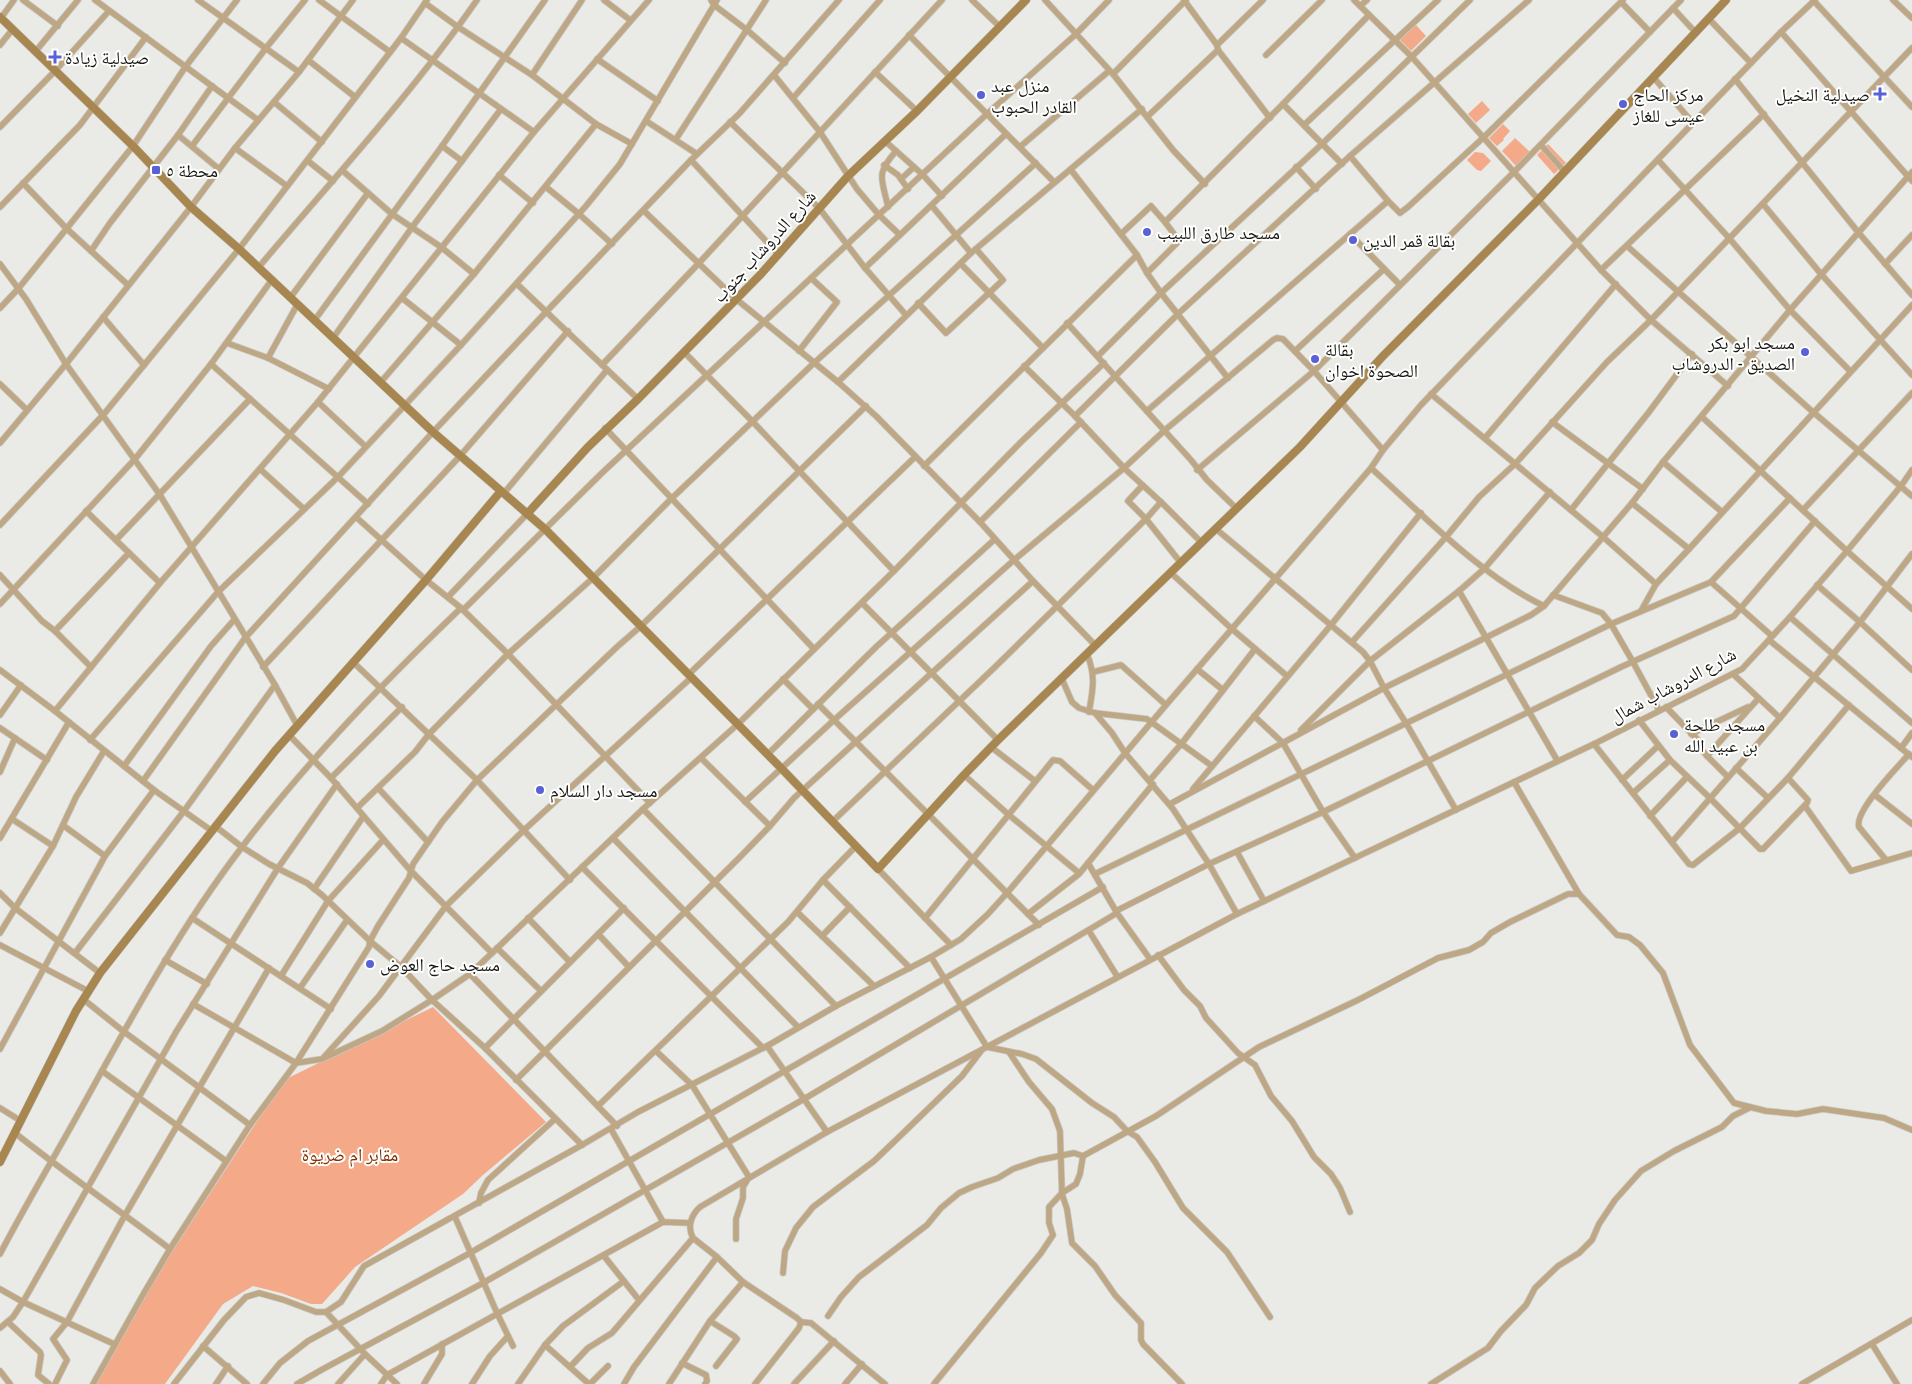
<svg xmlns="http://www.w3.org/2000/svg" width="1912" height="1384" viewBox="0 0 1912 1384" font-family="'Roboto Condensed','Noto Naskh Arabic',sans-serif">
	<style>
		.green { fill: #f4a989 }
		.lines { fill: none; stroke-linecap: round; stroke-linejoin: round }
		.street-casing { stroke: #c8c8c6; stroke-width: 7 }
		.secondary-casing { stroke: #c8c8c6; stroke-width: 9 }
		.street { stroke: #bea784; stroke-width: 5.5 }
		.secondary { stroke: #a88650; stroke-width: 8 }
		.poi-dot { fill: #5961d8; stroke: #fffffe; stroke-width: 2 }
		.labels { text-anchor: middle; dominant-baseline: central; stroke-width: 4; stroke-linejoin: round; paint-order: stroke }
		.poi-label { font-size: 18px; fill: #171716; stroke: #fffffe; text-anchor: start }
		.street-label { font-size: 18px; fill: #171716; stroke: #fffffe }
		.park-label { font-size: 18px; fill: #803100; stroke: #fffffe }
	</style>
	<rect width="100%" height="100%" fill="#eaeae7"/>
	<g class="green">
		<path d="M1416 25 1426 36 1411 51 1400 40Z"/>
		<path d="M1482 101 1490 110 1476 123 1468 114Z"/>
		<path d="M1503 124 1510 131 1503 139 1504 140 1497 146 1489 138Z"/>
		<path d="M1515 138 1530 152 1516 166 1502 151Z"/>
		<path d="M1548 144 1566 163 1554 174 1537 155Z"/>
		<path d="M1475 152 1483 153 1491 161 1481 171 1477 170 1467 160Z"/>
		<path d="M433 1007 546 1122 483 1175 463 1194 355 1267 322 1304H311L281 1293 253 1286 223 1304 165 1384H95L160 1270 284 1080Z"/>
	</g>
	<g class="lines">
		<g class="street-casing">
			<g id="street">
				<path d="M23 0 58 26"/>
				<path d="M95 0 258 120"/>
				<path d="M198 0 299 72"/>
				<path d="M319 0 390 52"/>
				<path d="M604 0 630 20"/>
				<path d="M711 0 714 5 747 30 785 63"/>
				<path d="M972 0 1000 27"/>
				<path d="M1045 0 1113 74 1173 150 1205 184"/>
				<path d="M1184 0 1217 45 1218 50 1270 118"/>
				<path d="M1354 0 1411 56 1601 270 1651 320 1728 386"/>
				<path d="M1813 0 1912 107"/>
				<path d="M1893 0 1912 18"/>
				<path d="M1621 2 1650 32"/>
				<path d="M425 3 458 27 532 75 596 124 632 144"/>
				<path d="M1360 6 1367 0"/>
				<path d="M1673 8 1696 33"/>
				<path d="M1 18 14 0"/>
				<path d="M1709 19 1751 63"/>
				<path d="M1781 32 1912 181"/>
				<path d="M909 35 1054 182"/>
				<path d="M401 38 534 132"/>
				<path d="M0 45 12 30"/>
				<path d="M1217 45 1263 0"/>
				<path d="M35 52 78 0"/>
				<path d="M1266 55 1322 0"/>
				<path d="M597 59 658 101"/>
				<path d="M308 60 355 97"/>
				<path d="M875 72 917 111"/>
				<path d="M1113 74 1186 0"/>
				<path d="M532 75 582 0"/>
				<path d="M774 75 820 132 857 189 879 215 900 235 1006 134"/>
				<path d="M1654 78 1693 123"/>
				<path d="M1735 79 1858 232 1912 295"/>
				<path d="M793 98 880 0"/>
				<path d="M274 102 322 142"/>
				<path d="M1283 104 1342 164"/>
				<path d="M1148 116 1218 50"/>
				<path d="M646 121 697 154"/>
				<path d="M730 122 819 208 865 268 906 315"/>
				<path d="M1304 125 1438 0"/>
				<path d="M0 127 55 71 109 11"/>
				<path d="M178 135 219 169"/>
				<path d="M676 139 766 0"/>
				<path d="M885 141 923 175 942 196"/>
				<path d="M1541 145 1565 172"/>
				<path d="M192 146 266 48 305 0"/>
				<path d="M442 146 462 161"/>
				<path d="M1021 146 1109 71"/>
				<path d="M235 148 287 186"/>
				<path d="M1350 156 1388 201"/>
				<path d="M691 160 778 254"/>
				<path d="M1658 160 1729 238 1790 310 1850 371"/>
				<path d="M308 161 333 181"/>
				<path d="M884 165 898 175 908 189"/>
				<path d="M1296 167 1316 189"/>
				<path d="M1071 170 1137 255 1147 273 1161 293 1228 378"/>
				<path d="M343 171 392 214 441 247 474 274"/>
				<path d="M499 175 533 203"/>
				<path d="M901 179 914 167"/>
				<path d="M23 183 66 228 128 285"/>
				<path d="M546 187 579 214 612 244"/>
				<path d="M1763 204 1821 274 1912 375"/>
				<path d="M932 206 971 253"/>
				<path d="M0 207 80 125 146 37"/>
				<path d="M888 207C882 178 875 175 896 151"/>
				<path d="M644 211 736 299 838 382 876 416 980 522 1033 581 1095 645"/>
				<path d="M1121 234 1151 206 1165 222"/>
				<path d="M1350 234 1400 285"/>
				<path d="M1627 246 1813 412 1912 496"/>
				<path d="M91 251 110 223 178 135 212 86"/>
				<path d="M0 264 26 299 66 364 160 495 275 685 297 725"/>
				<path d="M961 264 1043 348"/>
				<path d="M1885 264 1912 235"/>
				<path d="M258 268C332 180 411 95 477 0"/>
				<path d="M865 268 900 235"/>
				<path d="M1601 270 1764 114"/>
				<path d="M1147 273 1177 243V238L1165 222 1283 104 1369 15"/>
				<path d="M517 284 638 399"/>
				<path d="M290 298 368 193"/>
				<path d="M402 298 461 345"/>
				<path d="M918 303 946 333 1003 280 976 249"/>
				<path d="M0 308 18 289 133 146 186 66 237 0"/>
				<path d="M103 317 144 365"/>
				<path d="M314 321 442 146 545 0"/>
				<path d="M1067 323 1191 460 1207 480 1236 508"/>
				<path d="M333 338 413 226 501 109"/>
				<path d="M227 343 268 358 329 389"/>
				<path d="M799 351 837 302 811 278"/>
				<path d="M1295 351 1384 269"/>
				<path d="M684 352 753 422 894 571"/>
				<path d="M1098 356 1161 293 1322 144 1470 0"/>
				<path d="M268 358 297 305"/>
				<path d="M211 364 368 504"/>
				<path d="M602 365 699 263 942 0"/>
				<path d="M1024 366 1075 416 1124 468 1161 502 1202 543"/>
				<path d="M838 382 971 253 1142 109"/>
				<path d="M380 383 474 274 596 124"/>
				<path d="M0 384 27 410"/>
				<path d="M1431 394 1602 536 1656 584"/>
				<path d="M318 402 365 446"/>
				<path d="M1147 411 1388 201 1400 213 1408 207 1484 137 1623 0"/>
				<path d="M1075 416 1179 313 1350 156 1529 0"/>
				<path d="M1702 417 1847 551 1912 609"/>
				<path d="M1552 422 1643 489"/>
				<path d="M605 428 814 649"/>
				<path d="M1485 438 1616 284"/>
				<path d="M0 443 66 364 191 207 235 148 299 72 353 0"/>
				<path d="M1663 462 1722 512"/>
				<path d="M924 466 1137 255"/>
				<path d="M1371 468C1423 515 1481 576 1544 606"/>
				<path d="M260 469 304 509"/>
				<path d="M1197 470 1314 371 1383 450"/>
				<path d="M1142 486 1128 501 1146 519 1181 563"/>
				<path d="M504 493 607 370"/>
				<path d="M1632 503 1689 549"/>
				<path d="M1571 510 1649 412 1692 354"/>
				<path d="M1803 510 1912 393"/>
				<path d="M86 511 160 583"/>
				<path d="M356 517 426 580 461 608 508 654 650 803"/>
				<path d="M980 522 1081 422"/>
				<path d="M0 525 104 414 239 249 401 38 427 0"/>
				<path d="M1216 529 1363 652 1370 661 1384 688 1406 723 1456 810"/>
				<path d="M116 540 250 399"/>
				<path d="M1171 573 1232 629 1287 676"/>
				<path d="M0 575 42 621 55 631 91 667"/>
				<path d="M1711 582 1772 636"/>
				<path d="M1817 585 1860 622 1912 670"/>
				<path d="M1459 591 1557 760"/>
				<path d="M1553 595 1602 613 1611 624 1633 662 1659 710"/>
				<path d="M448 597 527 514"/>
				<path d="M862 603 998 740"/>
				<path d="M0 604 135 459 211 364 271 281"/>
				<path d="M463 610 603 472 988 113 1075 35 1109 0"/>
				<path d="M1641 611 1656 584 1689 549 1912 305"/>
				<path d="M1790 617 1912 723"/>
				<path d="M55 631 129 553"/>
				<path d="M1769 640 1912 757"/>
				<path d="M1352 642 1446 537 1479 497 1516 463 1607 362 1651 320 1912 48"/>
				<path d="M1087 654C1096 676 1093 689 1089 712"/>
				<path d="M354 663 477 780 570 880"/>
				<path d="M263 667 460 456 568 331"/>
				<path d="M1197 669 1223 690"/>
				<path d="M0 670 55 711 160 583 318 402 534 132 649 0"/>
				<path d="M1093 672 1121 665 1166 705"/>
				<path d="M689 674 915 457"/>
				<path d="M1733 674 1780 718"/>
				<path d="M783 679 813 709"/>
				<path d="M1062 679 1072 702 1079 708 1095 713 1147 719 1212 766"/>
				<path d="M818 704 1039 925"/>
				<path d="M1666 707 1698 740 1701 749 1707 756 1728 777"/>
				<path d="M55 711 154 790 212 831"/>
				<path d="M1095 713 1112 733 1125 753 1173 809 1209 864 1237 914"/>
				<path d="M0 715 21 685"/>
				<path d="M1254 716 1283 743 1323 812 1355 858"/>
				<path d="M1639 720 1670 760 1710 798 1760 849H1763L1807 803 1808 800 1788 778"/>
				<path d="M0 728 47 760"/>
				<path d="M1301 730 1370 661 1459 591 1484 569 1550 492"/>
				<path d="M1691 734 1748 707"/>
				<path d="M289 735 331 778 410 870 492 953"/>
				<path d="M90 740 218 592 338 477 461 345 586 206 620 164 717 0"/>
				<path d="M1594 744 1689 864 1693 865 1740 828 1788 778 1849 705"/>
				<path d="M991 747 1035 781"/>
				<path d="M1901 748 1912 733"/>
				<path d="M768 754 876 647 995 539"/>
				<path d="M1707 756 1758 699"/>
				<path d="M701 758 770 826"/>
				<path d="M124 766 211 646 234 620"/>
				<path d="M1736 768 1768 798"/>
				<path d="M0 772 15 738"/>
				<path d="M964 775 1009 815 1079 873"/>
				<path d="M331 778 402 707"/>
				<path d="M1150 780 1182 743 1255 649"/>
				<path d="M1622 780 1658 746"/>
				<path d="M143 781 245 638 433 432 547 311 691 160 739 114 839 0"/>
				<path d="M1514 782 1579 894"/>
				<path d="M378 788 428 842"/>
				<path d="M1193 789 1331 625 1421 513"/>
				<path d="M1633 793 1670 760"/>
				<path d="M1875 795 1912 824"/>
				<path d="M745 802 834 720 1014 560 1124 468 1165 430 1273 340 1277 338 1283 339 1314 371 1513 173 1681 0"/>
				<path d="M1170 804 1384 688 1487 637 1531 615 1544 606 1632 503 1663 462 1790 310 1912 172"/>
				<path d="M1805 806 1851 871 1912 853"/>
				<path d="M357 808 415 752 429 734 508 654 593 578 671 499 814 363 1036 163"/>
				<path d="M643 809 836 1006"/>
				<path d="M1650 816 1686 778"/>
				<path d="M12 819 53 846"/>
				<path d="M833 821 993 669 1146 519 1161 502"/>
				<path d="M64 826 105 856"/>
				<path d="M215 826 242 847 269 864 307 883 322 895 370 941 401 967 432 1000 485 1048 582 1145"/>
				<path d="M0 838 69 722"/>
				<path d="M613 838 798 1027"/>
				<path d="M1672 842 1780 718 1860 622 1912 554"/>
				<path d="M1237 852 1264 901"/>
				<path d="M1886 860 1859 827C1854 811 1898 767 1909 754"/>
				<path d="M1088 863 1117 913 1150 959"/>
				<path d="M582 867 763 1048"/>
				<path d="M878 869 951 945"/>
				<path d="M1095 874 1611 624 1711 582 1790 498"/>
				<path d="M823 880 910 968"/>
				<path d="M314 889 363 817"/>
				<path d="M0 893 15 908 100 973"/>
				<path d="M1116 911 1209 864 1323 812 1621 667 1734 616 1815 521"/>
				<path d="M797 912 874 986"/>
				<path d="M1028 914 1079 874 1153 784"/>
				<path d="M192 918 331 1009"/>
				<path d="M528 918 570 962"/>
				<path d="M925 918 1053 760 1060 761 1093 790"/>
				<path d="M1089 931 1117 976"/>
				<path d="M0 933 53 846 76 797 104 751"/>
				<path d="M598 934 629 967"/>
				<path d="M822 936 850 907"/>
				<path d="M0 945 88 991"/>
				<path d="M497 948 541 991"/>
				<path d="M75 953 184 811 275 685"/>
				<path d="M1158 955 1184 990 1200 1006 1206 1018 1238 1053 1255 1065 1271 1096 1292 1121 1314 1157 1331 1174 1340 1188 1350 1212"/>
				<path d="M931 957 987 1047 1022 1054 1036 1059 1092 1103 1114 1117 1127 1131 1137 1137 1155 1162 1183 1208 1227 1252 1270 1317"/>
				<path d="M165 960 207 984"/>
				<path d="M470 974 617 1126"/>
				<path d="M281 976 328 901 383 840"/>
				<path d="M300 988 347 920"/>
				<path d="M83 999 123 1031 250 1125"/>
				<path d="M193 1004 296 1063 322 1059 382 1031 432 1000 470 974 643 809 738 724 894 571 1021 442 1104 363"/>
				<path d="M767 1046 827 1132"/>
				<path d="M485 1048 624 908"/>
				<path d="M0 1049 105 856 154 790"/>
				<path d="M656 1051 692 1085 749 1177 743 1187V1198L736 1219V1239"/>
				<path d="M1009 1052 1029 1082 1052 1109 1060 1131 1062 1194 1067 1209 1072 1243 1095 1266 1115 1295 1141 1323V1340L1143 1344 1182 1384"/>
				<path d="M324 1057 379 996 446 906 523 831 692 677"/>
				<path d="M102 1071 226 1161"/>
				<path d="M516 1080 743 854 770 826 794 798 1033 581"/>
				<path d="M598 1106 788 922 823 880 856 846"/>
				<path d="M0 1108 21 1121"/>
				<path d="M611 1129 663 1222"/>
				<path d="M15 1133C65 1173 119 1210 170 1249"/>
				<path d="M479 1203 481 1193 488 1180 555 1119"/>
				<path d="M455 1217 497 1313 513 1346"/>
				<path d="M0 1254C26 1204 55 1156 82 1107 131 1018 180 928 242 847 307 761 383 683 461 608"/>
				<path d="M604 1256 639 1300"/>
				<path d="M783 1273 785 1251 796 1228 813 1207 874 1161 897 1139 962 1076 981 1051"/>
				<path d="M0 1289 23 1302 114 1344"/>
				<path d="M326 1312 365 1354 397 1384"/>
				<path d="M828 1316 841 1297 859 1277 927 1225 941 1208 959 1193 972 1187 998 1178 1013 1169 1039 1160 1074 1153 1083 1156"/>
				<path d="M710 1321 734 1336 737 1339 716 1366"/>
				<path d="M8 1322 40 1352 41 1355 38 1375 49 1384"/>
				<path d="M801 1322 811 1323 885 1384"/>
				<path d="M0 1328 13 1317 23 1302 176 1032 278 868 337 784"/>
				<path d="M1872 1344 1897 1384"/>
				<path d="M545 1345 589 1384"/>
				<path d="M203 1346 247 1384"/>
				<path d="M682 1363 706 1375 707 1381 705 1384"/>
				<path d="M570 1367 588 1348 612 1333 693 1238"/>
				<path d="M0 1371 10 1384"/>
				<path d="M55 1384 67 1360 53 1339 67 1322 125 1215 269 968"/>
				<path d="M93 1384 144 1293 170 1249 250 1125 296 1063 369 947 370 941 378 926 409 878 413 864 442 822 477 780 618 646 641 626 866 406"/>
				<path d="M174 1384 224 1320 246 1297 259 1293 284 1300 316 1312H326L341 1302 364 1266 582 1145 638 1112 767 1046 836 1006 931 957 961 939 988 914 1007 893 1166 705 1371 468 1383 450 1421 405 1693 123 1781 32 1815 0"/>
				<path d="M216 1384 228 1366"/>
				<path d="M263 1384 280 1363 308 1341 470 1253 1103 887"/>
				<path d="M297 1384 323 1369 483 1283 804 1099 1117 913"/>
				<path d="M338 1384 365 1354"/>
				<path d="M381 1384 387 1375 663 1222 690 1223"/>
				<path d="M424 1384 442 1354V1344"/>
				<path d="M472 1384 490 1356 508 1336"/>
				<path d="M518 1384 545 1345 563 1326 624 1281"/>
				<path d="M590 1384 608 1366"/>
				<path d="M624 1384 634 1367 717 1257"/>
				<path d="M669 1384 710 1321 743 1282"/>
				<path d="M755 1384 799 1328 801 1322 797 1318 743 1282 717 1257 693 1238C687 1227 691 1215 700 1207L827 1132 1237 914 1594 744 1742 669 1790 617 1847 551 1901 486 1912 470"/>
				<path d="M794 1384 834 1341"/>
				<path d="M845 1384 862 1364"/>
				<path d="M934 1384 1041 1253 1053 1235 1049 1223V1207L1062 1193 1076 1184 1080 1174 1083 1156 1156 1116 1259 1047 1358 1000 1438 958 1469 950 1483 942 1491 933 1510 922 1568 894H1579L1617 935 1629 937 1640 945 1663 973 1690 1045 1734 1103 1766 1111 1797 1114 1823 1109 1884 1118 1912 1130"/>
				<path d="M1431 1384 1488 1348 1501 1331 1526 1305 1535 1288 1558 1266 1579 1253 1592 1240 1599 1224 1615 1200 1641 1171 1674 1151 1722 1127 1733 1116 1749 1108"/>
				<path d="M1802 1384 1912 1320"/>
			</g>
		</g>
		<g class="secondary-casing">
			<g id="secondary">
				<path d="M0 17 133 146 191 207 239 249 433 432 546 530 781 768 878 869 964 775 998 740 1300 447 1383 356 1538 200 1726 0"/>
				<path d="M527 514 588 447 638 399 760 275 848 176 917 111 1026 0"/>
				<path d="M0 1162 76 1011 100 973 275 751 426 580 501 491"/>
			</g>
		</g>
		<use href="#street" class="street"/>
		<use href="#secondary" class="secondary"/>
	</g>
	<g class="poi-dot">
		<path d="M52.5 49.5h5v5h5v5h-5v5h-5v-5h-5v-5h5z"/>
		<path d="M1877.5 86.5h5v5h5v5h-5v5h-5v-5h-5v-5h5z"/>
		<circle cx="981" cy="95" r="5"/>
		<circle cx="1623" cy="104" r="5"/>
		<rect x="151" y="165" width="10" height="10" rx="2.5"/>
		<circle cx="1147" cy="232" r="5"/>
		<circle cx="1353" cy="240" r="5"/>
		<circle cx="1805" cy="352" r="5"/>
		<circle cx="1315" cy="359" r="5"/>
		<circle cx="1674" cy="734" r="5"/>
		<circle cx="540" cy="790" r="5"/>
		<circle cx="370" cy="964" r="5"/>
	</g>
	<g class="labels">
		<g class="poi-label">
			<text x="65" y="57">صيدلية زيادة</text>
			<text x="991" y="85">منزل عبد<tspan x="991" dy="21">القادر الحبوب</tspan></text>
			<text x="1633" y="94">مركز الحاج<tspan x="1633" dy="21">عيسى للغاز</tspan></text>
			<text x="1870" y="94" text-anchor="end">صيدلية النخيل</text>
			<text x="166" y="170">محطة ٥</text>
			<text x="1157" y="232">مسجد طارق اللبيب</text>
			<text x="1363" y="240">بقالة قمر الدين</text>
			<text x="1795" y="342" text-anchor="end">مسجد ابو بكر<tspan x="1795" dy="21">الصديق - الدروشاب</tspan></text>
			<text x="1325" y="349">بقالة<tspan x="1325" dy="21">الصحوة اخوان</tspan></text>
			<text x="1684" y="724">مسجد طلحة<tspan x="1684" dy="21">بن عبيد الله</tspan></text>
			<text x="550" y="790">مسجد دار السلام</text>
			<text x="380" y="964">مسجد حاج العوض</text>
		</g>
		<g class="street-label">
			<text transform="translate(764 246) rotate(-48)">شارع الدروشاب جنوب</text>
			<text transform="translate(1673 685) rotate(-28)">شارع الدروشاب شمال</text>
		</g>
		<g class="park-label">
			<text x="350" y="1154">مقابر ام ضريوة</text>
		</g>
	</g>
</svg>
